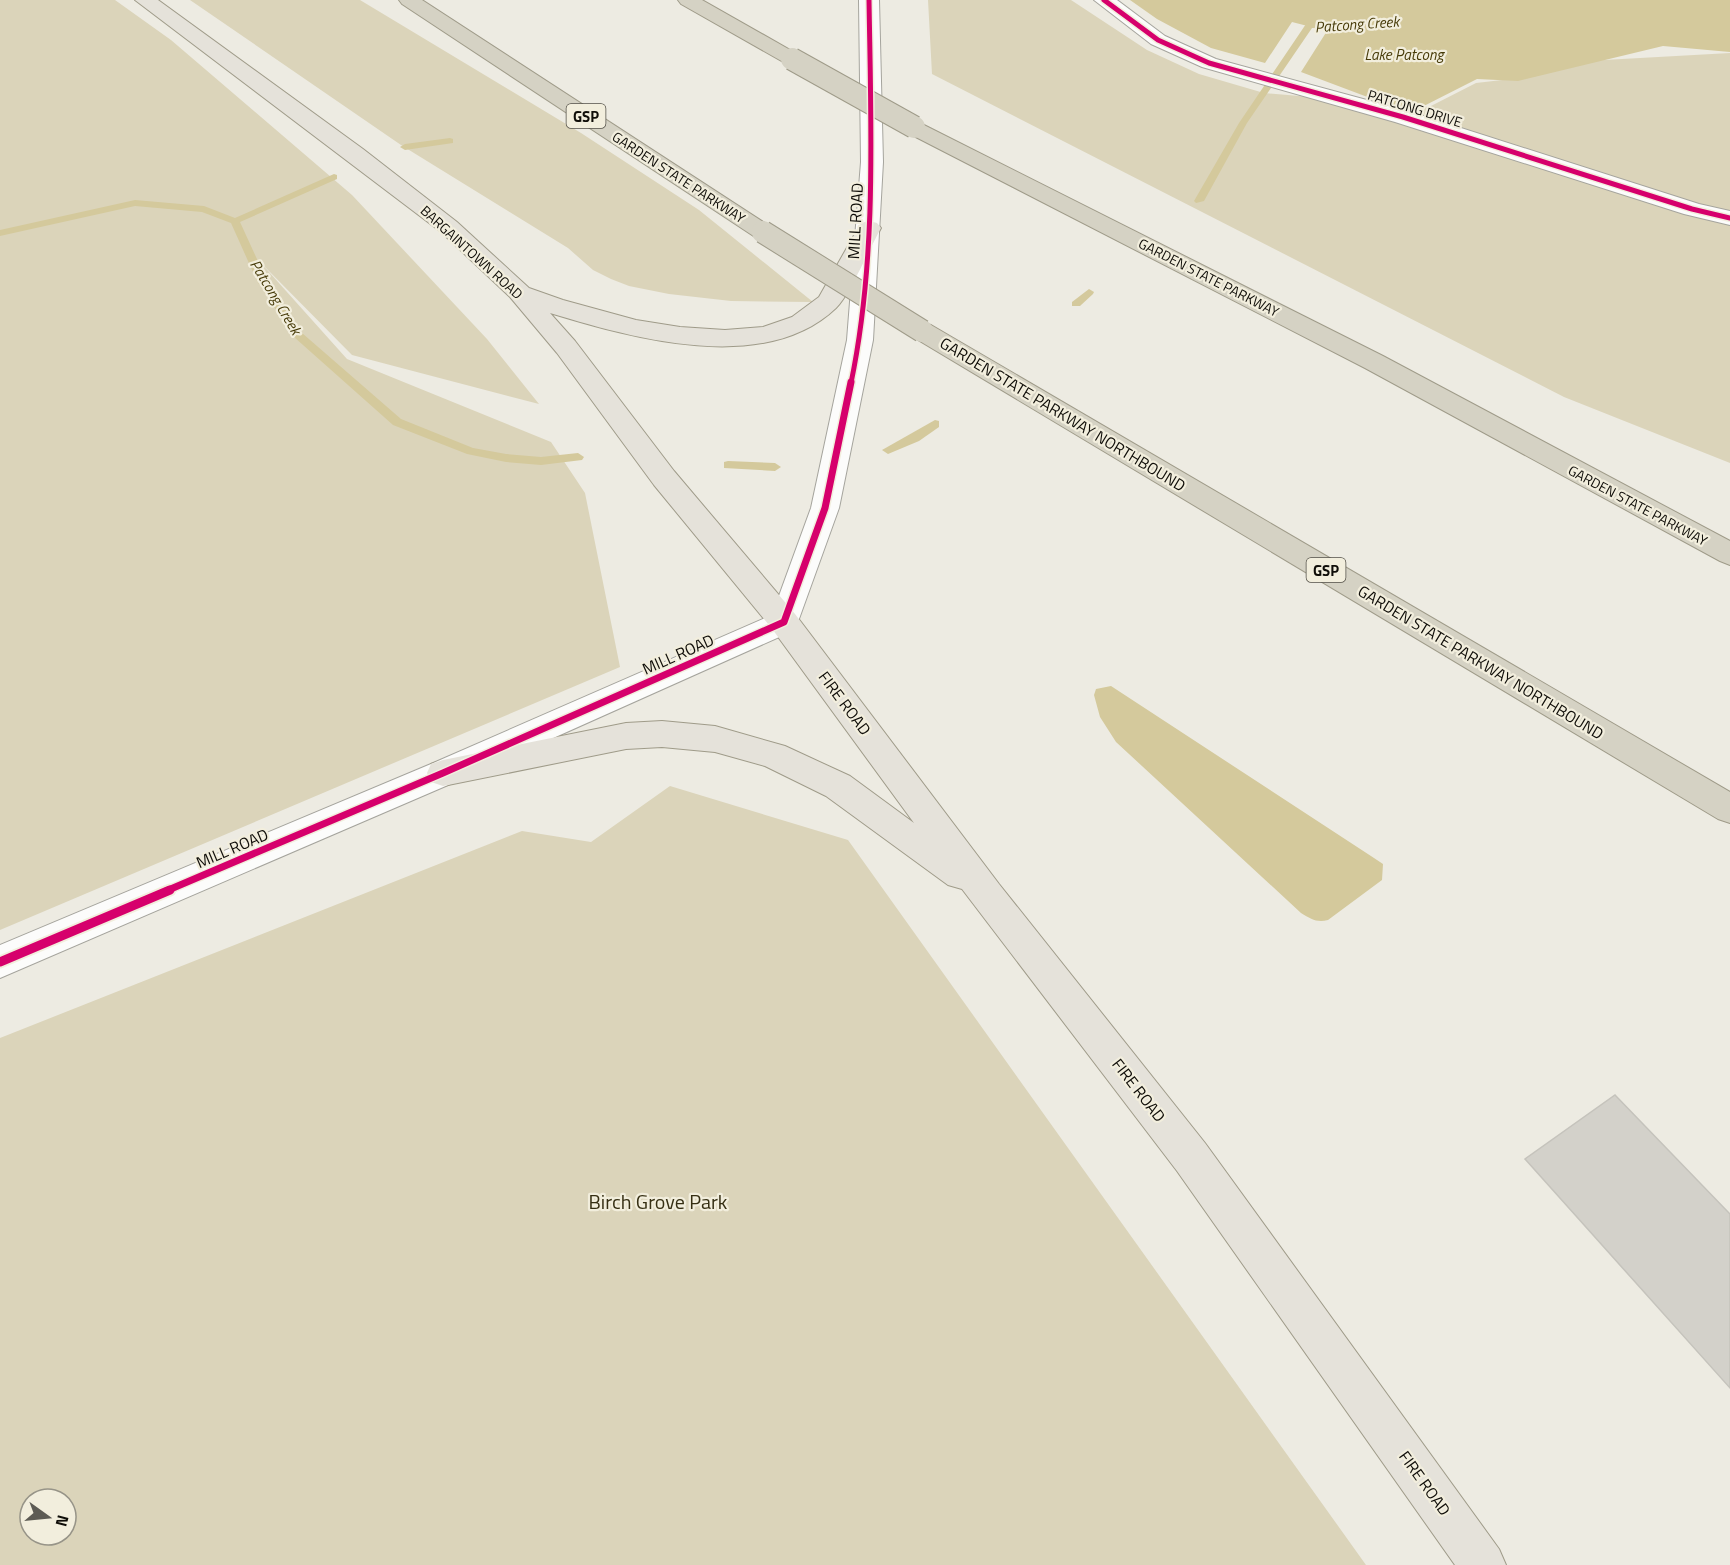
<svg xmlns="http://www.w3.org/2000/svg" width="1730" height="1565" viewBox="0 0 1730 1565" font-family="'Titillium Web',sans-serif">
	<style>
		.green { fill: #dbd4ba; fill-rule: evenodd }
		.water { fill: #d4c99c }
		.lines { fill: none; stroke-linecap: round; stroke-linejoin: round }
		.stream { fill: #d4c99c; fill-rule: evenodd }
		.building { fill: #d3d1ca; stroke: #c5c3bc; stroke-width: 1.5 }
		.minor-casing { stroke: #a5a49d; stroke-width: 2 }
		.major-casing { stroke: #9f9b89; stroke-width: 2 }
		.highway-casing { stroke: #9f9b89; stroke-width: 2 }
		.minor { fill: #fcfcfb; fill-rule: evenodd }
		.major { fill: #e5e2da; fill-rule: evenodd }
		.highway { fill: #d5d2c4; fill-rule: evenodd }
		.highway-bridge-casing { stroke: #9f9b89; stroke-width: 24; stroke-linecap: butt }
		.highway-bridge { stroke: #d5d2c4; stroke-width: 22 }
		.cycleway-far2-casing { stroke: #f2eedd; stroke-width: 8 }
		.cycleway-far1-casing { stroke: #f2eedd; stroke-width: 10 }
		.cycleway-casing { stroke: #f2eedd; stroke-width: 13 }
		.cycleway-far2 { stroke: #d6006c; stroke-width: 5 }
		.cycleway-far1 { stroke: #d6006c; stroke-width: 7 }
		.cycleway { stroke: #d6006c; stroke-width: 9 }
		.labels { text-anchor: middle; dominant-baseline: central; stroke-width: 4.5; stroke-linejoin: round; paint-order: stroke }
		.far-street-label { font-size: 14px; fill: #0f0d08; stroke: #f2eedd }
		.far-water-label { font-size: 15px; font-style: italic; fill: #473b09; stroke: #f2eedd }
		.shield { fill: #f2eedd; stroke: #535048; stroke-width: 1.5 }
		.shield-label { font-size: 15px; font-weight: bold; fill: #0f0d08 }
		.street-label { font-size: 16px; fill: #0f0d08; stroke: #f2eedd }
		.near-park-label { font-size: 20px; fill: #362f13; stroke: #f2eedd }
	</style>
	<rect width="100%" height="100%" fill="#edebe2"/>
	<g class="green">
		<path d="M0 0H115L171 40 352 195 487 339 539 404 352 355 261 263 347 359 551 442 585 493 620 667 0 930Z"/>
		<path d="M190 0H360L581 133 699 210 813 302 731 301 669 294 629 286 611 279 593 270 568 248 401 145Z"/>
		<path d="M928 0H1071L1147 50 1199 74 1264 93 1429 107 1476 83 1528 77 1586 61 1730 53V463L1564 397 932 74Z"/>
		<path d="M670 786 848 840 1366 1565H0V1038L522 831 591 842ZM30 1499H66V1535H30Z"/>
	</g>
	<g class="water">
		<path d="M1130 0H1730V52L1663 46 1518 81 1477 79 1410 113 1301 72 1327 31 1292 22 1265 63 1211 48 1157 19Z"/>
		<path d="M1111 686 1374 858 1383 864 1382 880 1328 920C1317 923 1311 919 1301 913L1116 742 1100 717 1094 695 1096 689Z"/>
	</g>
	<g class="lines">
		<g class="stream">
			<path d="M1326 23H1329V27L1312 28 1247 123 1204 201 1196 203 1194 201 1239 123 1306 24Z"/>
			<path d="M450 138 453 139V143L405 150 400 147 405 144Z"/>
			<path d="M334 174 337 175V179L240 222 267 281 302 333 401 419 473 448 506 454 541 457 578 453 584 457 582 460 541 465 506 462 467 454 393 425 294 337 257 281 231 223 202 212 135 206 0 236V230L135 200 204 206 235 218Z"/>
			<path d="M1089 289 1094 292 1093 294 1080 306H1072V302Z"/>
			<path d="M935 420 939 421V427L919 441 888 454 882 450Z"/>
			<path d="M728 461 775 463 781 467 775 471 724 468V462Z"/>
		</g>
	</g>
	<path class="building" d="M1615 1095 1730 1214V1388L1525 1159Z"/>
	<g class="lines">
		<g class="minor-casing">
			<g id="minor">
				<path d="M859 0H879L883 162 873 340 839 508 795 630 455 782 0 978V945L431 764 772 615 811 508 847 340 861 162Z"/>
				<path d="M1094 0H1117L1165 36 1216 59 1411 112 1699 204 1730 211V225L1684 214 1395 122 1202 67 1151 44Z"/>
			</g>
		</g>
		<g class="major-casing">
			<path id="major" d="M135 0H158L363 149 457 222 529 288 563 300 636 320 680 327 725 330 763 327 792 317 819 297 861 223 869 221 877 223 881 228C871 246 849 296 836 308 765 376 632 338 550 313L575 341 674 471 795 614 999 884 1205 1143 1499 1549 1506 1565H1455L1177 1171 962 889 948 885 826 796 765 766 715 752 662 747 626 749 443 786 431 782 427 773 431 764 443 760 626 723 662 721 715 726 785 746 850 776 914 823 773 630 654 485 557 353 510 297 441 232Z"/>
		</g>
		<g class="highway-casing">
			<g id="highway">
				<path d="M399 0H422L771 227 775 232 771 237 763 239 755 237 402 4Z"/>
				<path d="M678 0H702L799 55 802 59 799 63 792 65 785 63 681 4Z"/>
				<path d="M914 120 1383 356 1730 541V565L1720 561 1365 368 906 132 903 127 906 122Z"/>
				<path d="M922 323 931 325 1730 792V823L1718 819 913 337 909 331 913 325Z"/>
			</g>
		</g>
		<use href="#minor" class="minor"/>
		<use href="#major" class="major"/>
		<use href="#highway" class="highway"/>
		<g class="highway-bridge-casing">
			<g id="highway-bridge">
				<path d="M792 59 914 127"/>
				<path d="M763 232 922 331"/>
			</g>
		</g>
		<use href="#highway-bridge" class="highway-bridge"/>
		<g class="cycleway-far2-casing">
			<g id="cycleway-far2">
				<path d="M1104 0 1158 40 1209 63 1403 117 1692 209 1730 218"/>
				<path d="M851 383C877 258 871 127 869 0"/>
			</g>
		</g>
		<g class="cycleway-far1-casing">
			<path id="cycleway-far1" d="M166 891 443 773 784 622 825 508 851 382"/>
		</g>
		<g class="cycleway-casing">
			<path id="cycleway" d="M0 962 170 890"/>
		</g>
		<use href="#cycleway-far2" class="cycleway-far2"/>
		<use href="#cycleway-far1" class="cycleway-far1"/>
		<use href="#cycleway" class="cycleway"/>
	</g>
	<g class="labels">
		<g class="far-street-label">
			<text transform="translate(1415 108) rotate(17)">PATCONG DRIVE</text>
			<text transform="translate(679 177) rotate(33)">GARDEN STATE PARKWAY</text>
			<text transform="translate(472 252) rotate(42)">BARGAINTOWN ROAD</text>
			<text transform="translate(1209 277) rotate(27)">GARDEN STATE PARKWAY</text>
			<text transform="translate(1638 505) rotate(28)">GARDEN STATE PARKWAY</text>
		</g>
		<g class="far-water-label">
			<text transform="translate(1357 24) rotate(-4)">Patcong Creek</text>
			<text x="1404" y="54">Lake Patcong</text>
			<text transform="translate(276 297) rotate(59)">Patcong Creek</text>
		</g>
		<g class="shield">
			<rect x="566.5" y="104" width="39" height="24" rx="4.5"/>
			<rect x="1306.5" y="558" width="39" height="24" rx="4.5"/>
		</g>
		<g class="shield-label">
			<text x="586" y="116">GSP</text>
			<text x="1326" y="570">GSP</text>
		</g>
		<g class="street-label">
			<text transform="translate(855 221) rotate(-87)">MILL ROAD</text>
			<text transform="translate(1063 414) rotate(31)">GARDEN STATE PARKWAY NORTHBOUND</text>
			<text transform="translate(678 654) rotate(-24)">MILL ROAD</text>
			<text transform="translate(1481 662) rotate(31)">GARDEN STATE PARKWAY NORTHBOUND</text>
			<text transform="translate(845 703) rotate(53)">FIRE ROAD</text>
			<text transform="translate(232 848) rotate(-23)">MILL ROAD</text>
			<text transform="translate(1139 1090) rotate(52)">FIRE ROAD</text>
			<text transform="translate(1425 1483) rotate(54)">FIRE ROAD</text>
		</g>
		<g class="near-park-label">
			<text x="658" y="1201">Birch Grove Park</text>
		</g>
	</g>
	<g transform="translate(48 1517) rotate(105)"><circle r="28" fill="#f2eedd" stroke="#979488" stroke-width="1.5"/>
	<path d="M0-4.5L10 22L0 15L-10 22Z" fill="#5d5b54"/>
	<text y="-9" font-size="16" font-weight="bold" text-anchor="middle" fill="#0f0d08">N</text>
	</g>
</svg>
